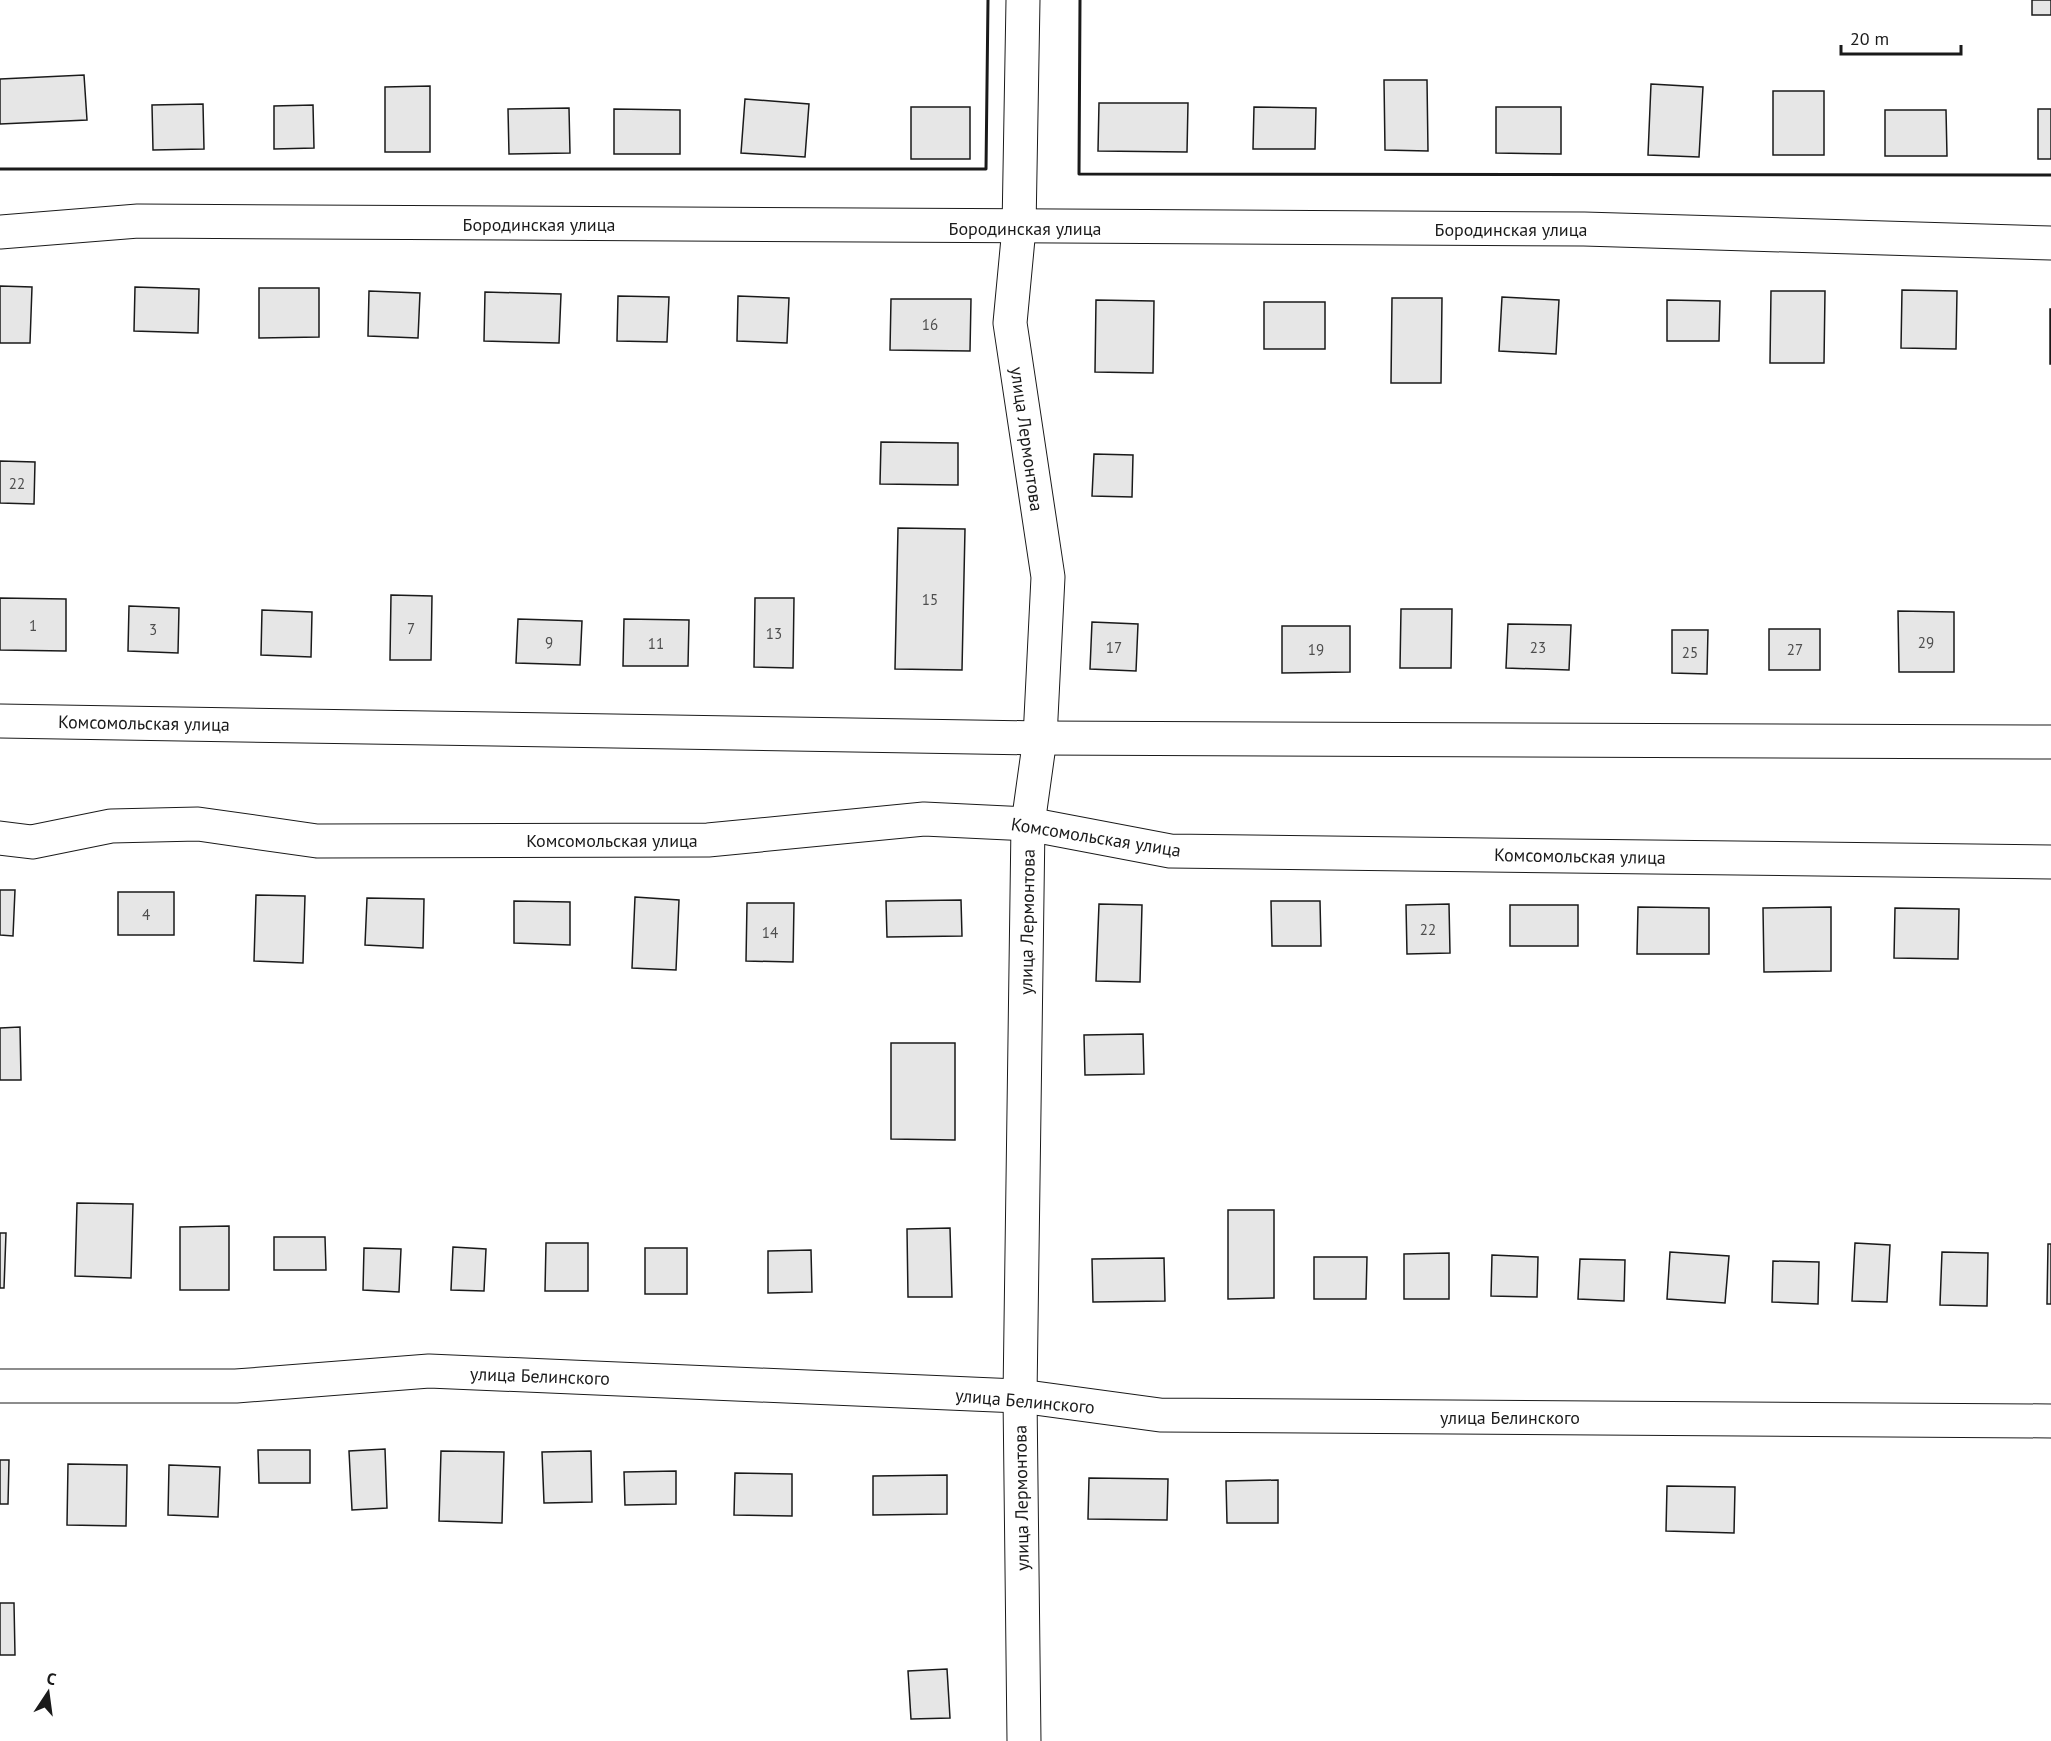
<svg xmlns="http://www.w3.org/2000/svg" width="2051" height="1741" viewBox="0 0 2051 1741" font-family="'PT Sans',sans-serif">
	<style>
		.building { fill: #e6e6e6; stroke: #1a1a1a; stroke-width: 1.5 }
		.lines { fill: none; stroke-linecap: round; stroke-linejoin: round }
		.minor-casing { stroke: #1a1a1a; stroke-width: 35 }
		.minor { stroke: #fff; stroke-width: 33 }
		.wall { stroke: #1a1a1a; stroke-width: 3 }
		.labels { text-anchor: middle; dominant-baseline: central; stroke-width: 4.5; stroke-linejoin: round; paint-order: stroke }
		.number-label { font-size: 15px; fill: #4d4d4d }
		.street-label { font-size: 18px; fill: #1a1a1a; stroke: #fff }
	</style>
	<rect width="100%" height="100%" fill="#fff"/>
	<g class="building">
		<rect x="2032" y="0" width="19" height="15"/>
		<path d="M84 75 87 120 0 124V79Z"/>
		<path d="M1384 80H1427L1428 151 1385 150Z"/>
		<path d="M1651 84 1703 87 1699 157 1648 155Z"/>
		<path d="M430 86V152H385V87Z"/>
		<rect x="1773" y="91" width="51" height="64"/>
		<path d="M745 99 809 104 805 157 741 153Z"/>
		<path d="M1099 103H1188L1187 152 1098 151Z"/>
		<path d="M203 104 204 149 153 150 152 105Z"/>
		<path d="M313 105 314 148 274 149V106Z"/>
		<rect x="911" y="107" width="59" height="52"/>
		<path d="M1254 107 1316 108 1315 149H1253Z"/>
		<path d="M1496 107H1561V154L1496 153Z"/>
		<path d="M569 108 570 153 509 154 508 109Z"/>
		<path d="M614 109 680 110V154H614Z"/>
		<rect x="2038" y="109" width="13" height="50"/>
		<path d="M1885 110H1946L1947 156H1885Z"/>
		<path d="M0 286 32 287 30 343H0Z"/>
		<path d="M135 287 199 289 198 333 134 331Z"/>
		<path d="M259 288H319V337L259 338Z"/>
		<path d="M1902 290 1957 291 1956 349 1901 348Z"/>
		<path d="M369 291 420 293 418 338 368 336Z"/>
		<path d="M1771 291H1825L1824 363H1770Z"/>
		<path d="M485 292 561 294 559 343 484 341Z"/>
		<path d="M618 296 669 297 667 342 617 341Z"/>
		<path d="M738 296 789 298 787 343 737 341Z"/>
		<path d="M1502 297 1559 300 1556 354 1499 351Z"/>
		<path d="M1392 298H1442L1441 383H1391Z"/>
		<path d="M891 299H971L970 351 890 350Z"/>
		<path d="M1096 300 1154 301 1153 373 1095 372Z"/>
		<path d="M1667 300 1720 301 1719 341H1667Z"/>
		<rect x="1264" y="302" width="61" height="47"/>
		<rect x="2050" y="309" width="1" height="55"/>
		<path d="M881 442 958 443V485L880 484Z"/>
		<path d="M1094 454 1133 455 1132 497 1092 496Z"/>
		<path d="M0 461 35 462 34 504 0 503Z"/>
		<path d="M898 528 965 529 962 670 895 669Z"/>
		<path d="M391 595 432 596 431 660H390Z"/>
		<path d="M0 598 66 599V651L0 650Z"/>
		<path d="M755 598H794L793 668 754 667Z"/>
		<path d="M129 606 179 608 178 653 128 651Z"/>
		<path d="M1401 609H1452L1451 668H1400Z"/>
		<path d="M262 610 312 612 311 657 261 655Z"/>
		<path d="M1898 611 1954 612V672H1899Z"/>
		<path d="M518 619 582 621 580 665 516 663Z"/>
		<path d="M624 619 689 620 688 666H623Z"/>
		<path d="M1092 622 1138 624 1136 671 1090 669Z"/>
		<path d="M1508 624 1571 625 1569 670 1506 668Z"/>
		<path d="M1282 626H1350V672L1282 673Z"/>
		<rect x="1769" y="629" width="51" height="41"/>
		<path d="M1672 630H1708L1707 674 1672 673Z"/>
		<path d="M0 890H15L13 936 0 935Z"/>
		<rect x="118" y="892" width="56" height="43"/>
		<path d="M256 895 305 896 303 963 254 961Z"/>
		<path d="M635 897 679 900 676 970 632 968Z"/>
		<path d="M367 898 424 899 423 948 365 945Z"/>
		<path d="M961 900 962 936 887 937 886 901Z"/>
		<path d="M514 901 570 902V945L514 943Z"/>
		<path d="M1271 901H1320L1321 946H1272Z"/>
		<path d="M747 903H794L793 962 746 961Z"/>
		<path d="M1099 904 1142 905 1140 982 1096 981Z"/>
		<path d="M1449 904 1450 953 1407 954 1406 905Z"/>
		<rect x="1510" y="905" width="68" height="41"/>
		<path d="M1638 907 1709 908V954H1637Z"/>
		<path d="M1831 907V971L1764 972 1763 908Z"/>
		<path d="M1895 908 1959 909 1958 959 1894 958Z"/>
		<path d="M20 1027 21 1080H0V1028Z"/>
		<path d="M1143 1034 1144 1074 1085 1075 1084 1035Z"/>
		<path d="M891 1043H955V1140L891 1139Z"/>
		<path d="M77 1203 133 1204 131 1278 75 1276Z"/>
		<path d="M1228 1210H1274V1298L1228 1299Z"/>
		<path d="M229 1226V1290H180V1227Z"/>
		<path d="M950 1228 952 1297H908L907 1229Z"/>
		<path d="M0 1233H6L4 1288H0Z"/>
		<path d="M274 1237H325L326 1270H274Z"/>
		<path d="M546 1243H588V1291H545Z"/>
		<path d="M1855 1243 1890 1245 1887 1302 1852 1301Z"/>
		<path d="M2048 1244H2051V1304H2047Z"/>
		<path d="M453 1247 486 1249 484 1291 451 1290Z"/>
		<path d="M364 1248 401 1249 399 1292 363 1290Z"/>
		<rect x="645" y="1248" width="42" height="46"/>
		<path d="M811 1250 812 1292 768 1293V1251Z"/>
		<path d="M1670 1252 1729 1256 1725 1303 1667 1299Z"/>
		<path d="M1942 1252 1988 1253 1987 1306 1940 1305Z"/>
		<path d="M1449 1253V1299H1404V1254Z"/>
		<path d="M1492 1255 1538 1257 1537 1297 1491 1296Z"/>
		<path d="M1314 1257H1367L1366 1299H1314Z"/>
		<path d="M1164 1258 1165 1301 1093 1302 1092 1259Z"/>
		<path d="M1580 1259 1625 1260 1624 1301 1578 1299Z"/>
		<path d="M1773 1261 1819 1262 1818 1304 1772 1302Z"/>
		<path d="M385 1449 387 1508 352 1510 349 1451Z"/>
		<path d="M258 1450H310V1483H259Z"/>
		<path d="M441 1451 504 1452 502 1523 439 1521Z"/>
		<path d="M591 1451 592 1502 544 1503 542 1452Z"/>
		<path d="M0 1460H9L8 1504H0Z"/>
		<path d="M68 1464 127 1465 126 1526 67 1525Z"/>
		<path d="M169 1465 220 1467 218 1517 168 1515Z"/>
		<path d="M676 1471V1504L625 1505 624 1472Z"/>
		<path d="M735 1473 792 1474V1516L734 1515Z"/>
		<path d="M947 1475V1514L873 1515V1476Z"/>
		<path d="M1089 1478 1168 1479 1167 1520 1088 1519Z"/>
		<path d="M1278 1480V1523H1227L1226 1481Z"/>
		<path d="M1667 1486 1735 1487 1734 1533 1666 1531Z"/>
		<path d="M0 1603H14L15 1655H0Z"/>
		<path d="M947 1669 950 1718 911 1719 908 1671Z"/>
	</g>
	<g class="lines">
		<g class="minor-casing">
			<g id="minor">
				<path d="M1023 0 1019 228 1010 323 1048 577 1040 738 1028 824 1020 1396 1024 1741"/>
				<path d="M0 232 138 221 1584 229 2051 243"/>
				<path d="M0 721 1040 738 2051 742"/>
				<path d="M0 838 32 842 111 826 198 824 317 841 708 840 924 819 1028 824 1170 851 2051 862"/>
				<path d="M0 1386H236L429 1371 1020 1396 1160 1415 2051 1421"/>
			</g>
		</g>
		<use href="#minor" class="minor"/>
		<g class="wall">
			<path d="M1080 0 1079 174 2051 175"/>
			<path d="M0 169H986L988 0"/>
		</g>
	</g>
	<g class="labels">
		<g class="number-label">
			<text x="930" y="324">16</text>
			<text x="17" y="483">22</text>
			<text x="930" y="599">15</text>
			<text x="33" y="625">1</text>
			<text x="411" y="628">7</text>
			<text x="153" y="629">3</text>
			<text x="774" y="633">13</text>
			<text x="549" y="642">9</text>
			<text x="1926" y="642">29</text>
			<text x="656" y="643">11</text>
			<text x="1114" y="647">17</text>
			<text x="1538" y="647">23</text>
			<text x="1316" y="649">19</text>
			<text x="1795" y="649">27</text>
			<text x="1690" y="652">25</text>
			<text x="146" y="914">4</text>
			<text x="1428" y="929">22</text>
			<text x="770" y="932">14</text>
		</g>
		<g class="street-label">
			<text x="539" y="224">Бородинская улица</text>
			<text x="1025" y="228">Бородинская улица</text>
			<text x="1511" y="229">Бородинская улица</text>
			<text transform="translate(1027 439) rotate(82)">улица Лермонтова</text>
			<text transform="translate(144 723) rotate(1)">Комсомольская улица</text>
			<text transform="translate(1096 837) rotate(9)">Комсомольская улица</text>
			<text x="612" y="840">Комсомольская улица</text>
			<text transform="translate(1580 856) rotate(1)">Комсомольская улица</text>
			<text transform="translate(1027 922) rotate(-89)">улица Лермонтова</text>
			<text transform="translate(540 1376) rotate(2)">улица Белинского</text>
			<text transform="translate(1025 1401) rotate(5)">улица Белинского</text>
			<text x="1510" y="1417">улица Белинского</text>
			<text transform="translate(1021 1498) rotate(-91)">улица Лермонтова</text>
		</g>
	</g>
	<g transform="translate(48 1693) rotate(13)" stroke="#ffffff" stroke-width="4.5" paint-order="stroke">
	<path d="M0-4.5L10 22L0 15L-10 22Z" fill="#1a1a1a"/>
	<text y="-9" font-size="16" font-weight="bold" text-anchor="middle" fill="#1a1a1a">С</text>
	</g>
	<path d="M1841 45v9h120v-9" fill="none" stroke="#1a1a1a" stroke-width="3"/>
	<text x="1850" y="45" font-size="18" fill="#1a1a1a" stroke="#ffffff" stroke-width="4.5" paint-order="stroke">20 m</text>
</svg>
